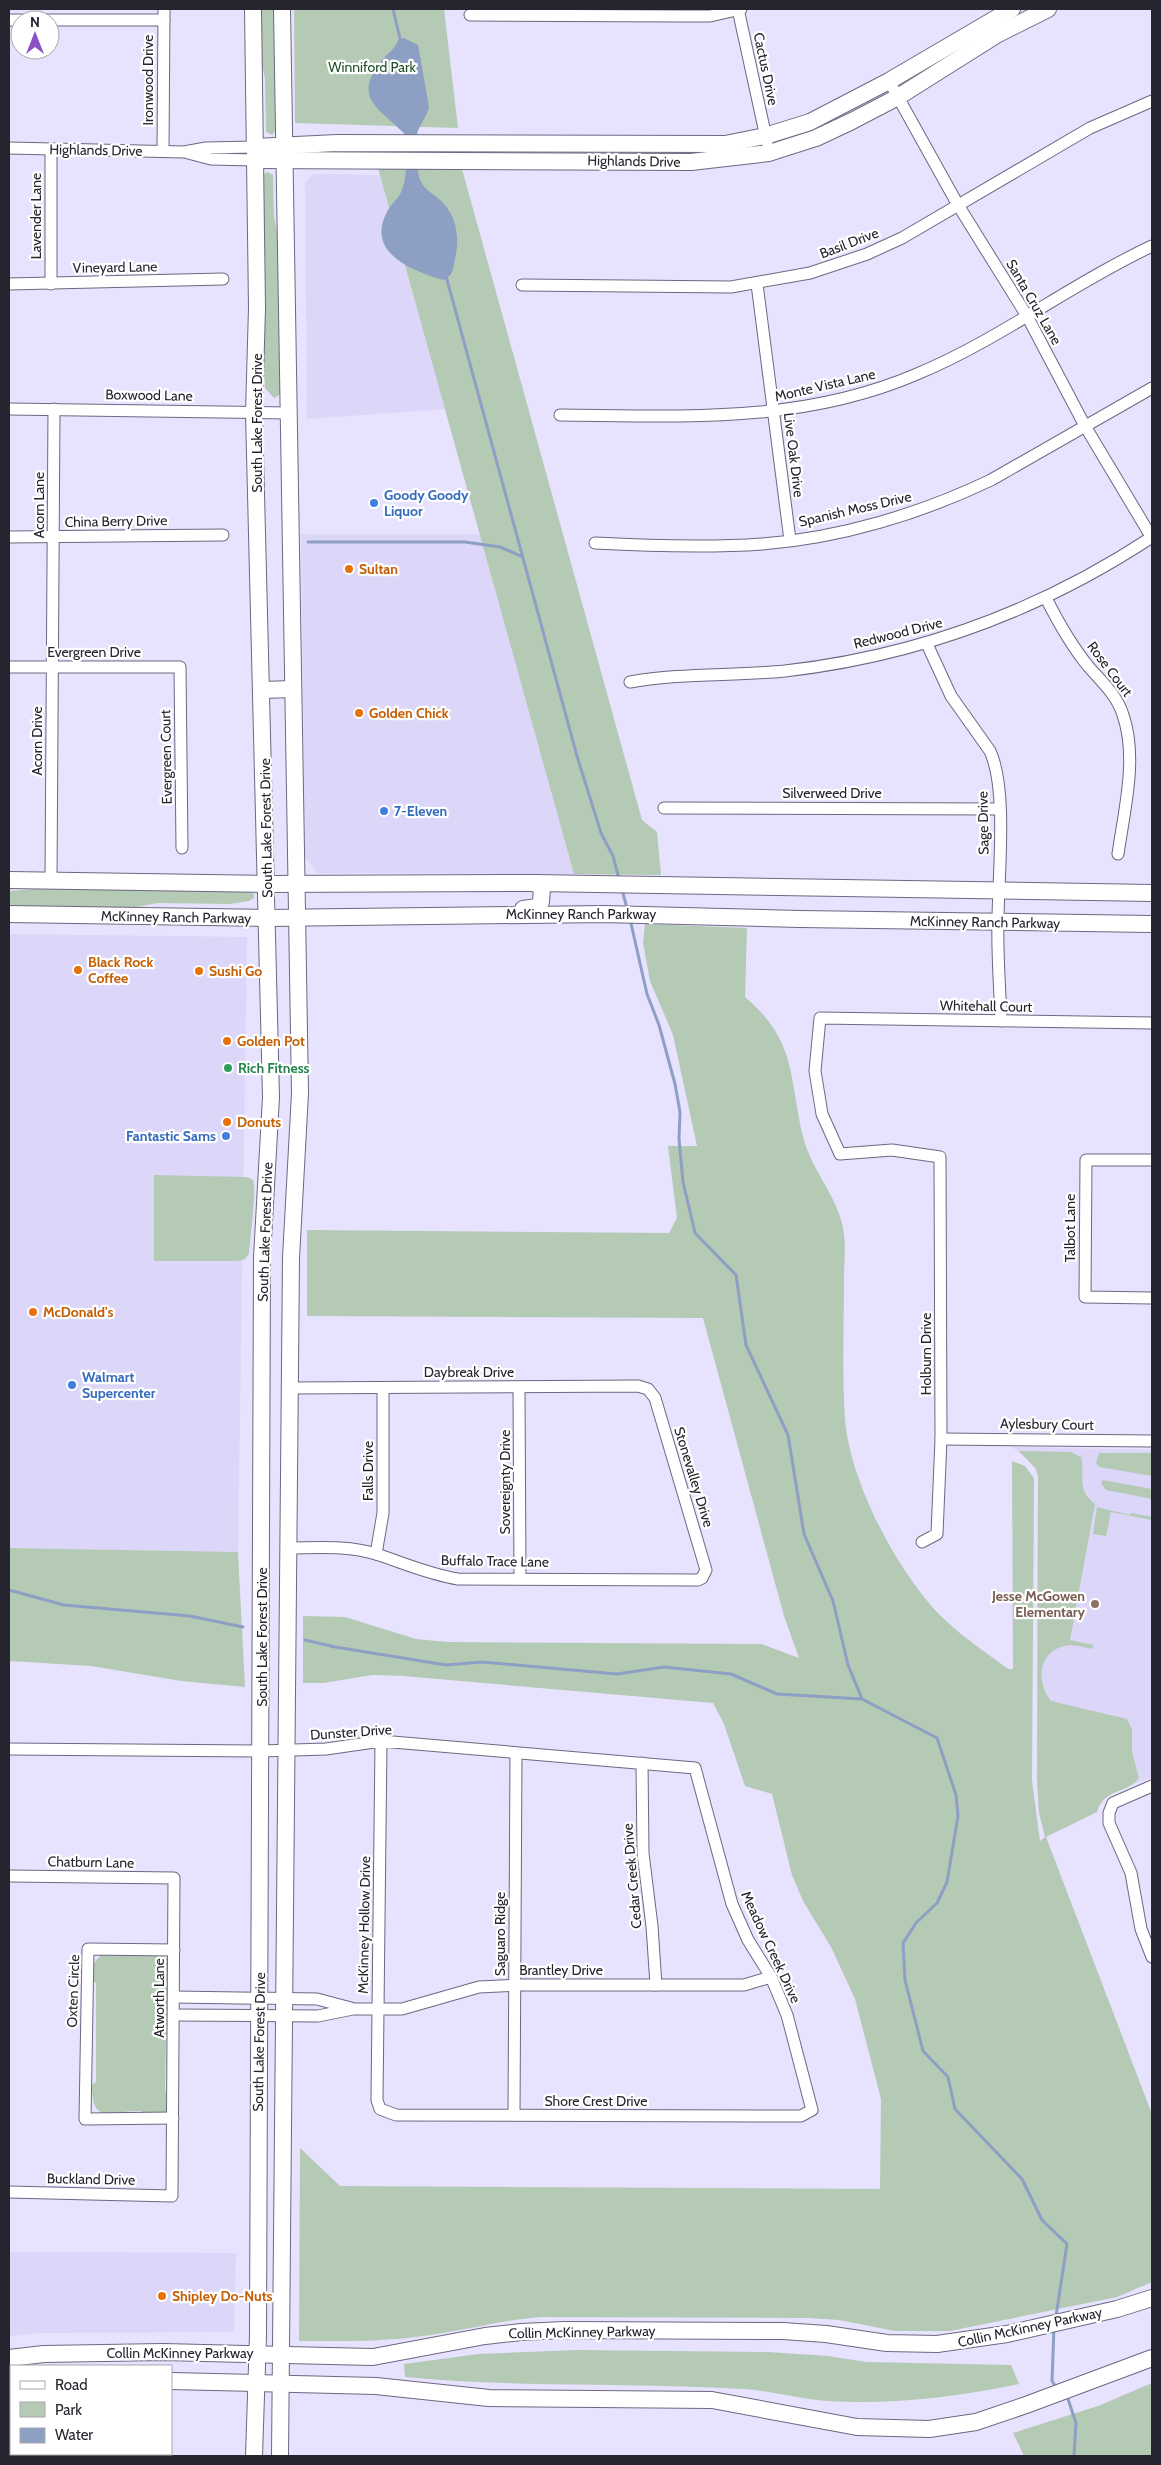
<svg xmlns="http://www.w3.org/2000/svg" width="1161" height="2465" viewBox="0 0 1161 2465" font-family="Cabin,sans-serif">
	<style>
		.built { fill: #dcd6f9 }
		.green { fill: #b4cab5 }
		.water { fill: #8d9fc3 }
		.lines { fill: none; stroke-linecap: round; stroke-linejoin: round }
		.stream { stroke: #8d9fc3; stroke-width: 3 }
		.street-casing { stroke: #6c6880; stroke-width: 13 }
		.secondary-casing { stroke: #6c6880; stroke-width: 18 }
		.street { stroke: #fff; stroke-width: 11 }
		.secondary { stroke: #fff; stroke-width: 16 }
		.shop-dot { fill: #3f7fe0; stroke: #fff; stroke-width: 2 }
		.food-dot { fill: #e8710a; stroke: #fff; stroke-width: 2 }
		.leisure-dot { fill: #2e9e5b; stroke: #fff; stroke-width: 2 }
		.education-dot { fill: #8d6e63; stroke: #fff; stroke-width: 2 }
		.labels { text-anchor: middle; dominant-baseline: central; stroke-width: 4.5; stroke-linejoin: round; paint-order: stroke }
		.park-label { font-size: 14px; fill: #1e4f25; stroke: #fff }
		.street-label { font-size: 14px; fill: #26242e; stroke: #fff }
		.shop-label { font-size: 14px; font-weight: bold; fill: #366cbe; stroke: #fff; text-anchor: start }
		.food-label { font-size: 14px; font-weight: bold; fill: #c56008; stroke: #fff; text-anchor: start }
		.leisure-label { font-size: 14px; font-weight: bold; fill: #27864d; stroke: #fff; text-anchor: start }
		.education-label { font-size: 14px; font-weight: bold; fill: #785e54; stroke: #fff; text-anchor: end }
	</style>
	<rect width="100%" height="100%" fill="#e7e2fe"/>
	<g class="built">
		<path d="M313 174 380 175 445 409 307 419 305 183Z"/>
		<path d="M301 534H480L574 874 317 873 305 857Z"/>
		<path d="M9 934 247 937 238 1552 9 1548Z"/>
		<path d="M1012 1447 1152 1450V1777L1114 1792 1100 1802 1097 1812 1039 1813 1037 1781 1038 1476 1032 1463Z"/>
		<path d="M9 2252 236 2253 234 2332 38 2333 9 2336Z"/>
	</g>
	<g class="green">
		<path d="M257 9H276L277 129 272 135 266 132 265 79 259 50Z"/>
		<path d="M294 9H444L458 128 295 123Z"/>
		<path d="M378 168 462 169 642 820 657 832 661 875 574 874Z"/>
		<path d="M268 172 273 175 274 216 279 242 281 394 274 398 265 388 264 373 261 181 265 173Z"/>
		<path d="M59 887 241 889 254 894V898L249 901 230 904 157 903 117 911 9 909V891Z"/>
		<path d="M645 924 747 928 745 997C799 1043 788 1079 804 1140 813 1173 840 1199 844 1234 846 1248 844 1264 844 1279 844 1325 842 1373 845 1419 850 1483 899 1576 945 1620 964 1638 987 1653 1008 1669H1013L1012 1461 1025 1466 1034 1478 1032 1780 1040 1841 1045 1837 1039 1813 1037 1781 1038 1476 1036 1469 1019 1451 1071 1452 1081 1457C1086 1477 1075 1488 1095 1504L1070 1640 1093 1645 1092 1649C1082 1647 1071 1643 1061 1647 1037 1655 1037 1684 1051 1701L1127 1719 1132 1729V1752L1139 1778C1127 1794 1104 1788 1097 1812L1046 1837 1152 2114V2282L1117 2297 950 2331H895L839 2320 809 2318 541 2317C500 2320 462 2331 423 2336 382 2342 341 2341 299 2341L300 2148 340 2186 880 2189 881 2099 855 1999 831 1947 803 1901 792 1875 772 1794 745 1786 724 1724 713 1703 403 1676 372 1675 324 1683H303V1616L345 1617 416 1639 448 1642 761 1644 799 1658 784 1616 703 1318 307 1316V1230L669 1233 677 1218 668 1146H697L673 1035 650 981 643 943Z"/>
		<path d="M154 1175 247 1177 253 1180C257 1188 250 1240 249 1254L245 1259 239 1261H154Z"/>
		<path d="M1099 1453H1152V1476L1099 1467 1096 1463Z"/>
		<path d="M1103 1480 1152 1489V1499L1106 1490 1101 1483Z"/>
		<path d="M1097 1507 1130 1515 1131 1513 1152 1517V1520L1111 1512 1106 1536 1093 1534Z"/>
		<path d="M9 1548 238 1552 245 1687 181 1681 91 1666 9 1661Z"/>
		<path d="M101 1955H163L169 1961V2036L166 2039 165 2091 168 2092 169 2107 165 2113 144 2114 141 2111C111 2110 92 2127 92 2085L96 2082V1983L92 1980 93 1964Z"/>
		<path d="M577 2350 768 2352 828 2356 867 2362 1011 2365 1019 2384C956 2397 891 2405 827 2401 798 2399 770 2390 741 2389 629 2382 517 2388 405 2377L404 2364 478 2354Z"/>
		<path d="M1152 2383V2456H1024L1013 2433 1098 2406Z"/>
	</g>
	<path class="water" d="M404 38 418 45 429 107C427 117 419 125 417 134 416 146 417 166 419 177 422 188 432 193 439 199 457 214 460 238 455 259 453 269 453 276 443 280 413 271 365 253 387 212 394 199 400 200 404 183 408 168 405 148 404 133 377 107 351 96 384 58 389 52 396 48 398 40Z"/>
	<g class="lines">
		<g class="stream">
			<path d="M393 9 401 43"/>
			<path d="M446 276 577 756 601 833 613 856 619 879"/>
			<path d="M308 542H465L500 547 523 557"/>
			<path d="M622 890 627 908"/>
			<path d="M630 919 647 994 659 1025 675 1084 680 1112 679 1139 683 1182 695 1233 736 1275 746 1345 788 1435 804 1534 833 1601 848 1665 862 1699"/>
			<path d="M9 1590 64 1605 190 1616 243 1627"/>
			<path d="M305 1640 335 1647 446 1665 482 1662 617 1674 664 1667 731 1674 777 1694 862 1699 937 1738 956 1795 958 1816 947 1882 937 1903 916 1923 903 1943 905 1980 923 2051 948 2077 955 2109 1022 2179 1042 2220 1067 2244 1056 2316"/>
			<path d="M1054 2328 1052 2381 1056 2387"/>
			<path d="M1067 2396 1076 2423 1074 2456"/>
		</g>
		<g class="street-casing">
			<g id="street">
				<path d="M738 9 767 142"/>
				<path d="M470 15 683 16H710L741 9"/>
				<path d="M9 20H164"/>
				<path d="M889 81 958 205 1027 316 1085 426 1152 538"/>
				<path d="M9 148 184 152 206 148 255 147"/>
				<path d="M51 149V284"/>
				<path d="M163 151 164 9"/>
				<path d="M188 153 211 159 255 160"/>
				<path d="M9 284 223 279"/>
				<path d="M757 284 790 540"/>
				<path d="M522 285 731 287 810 273 867 254 902 238 1090 128 1152 101"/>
				<path d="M9 409 289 413"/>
				<path d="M560 415C682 416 801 424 917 374 999 340 1071 284 1152 246"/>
				<path d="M9 537 223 535"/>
				<path d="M595 543C651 546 706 548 762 544 840 538 920 514 991 480L1152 388"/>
				<path d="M1046 598C1058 622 1071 645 1088 666 1101 681 1117 695 1123 715 1138 758 1124 811 1118 854"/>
				<path d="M927 644 951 696 990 751C1008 790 998 876 998 922 997 955 1000 988 1001 1021"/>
				<path d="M9 667H180L182 848"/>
				<path d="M630 682C681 673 733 676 785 671 917 656 1041 610 1152 537"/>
				<path d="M664 808 999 809"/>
				<path d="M51 880 54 409"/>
				<path d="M1152 1160H1086L1085 1297 1152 1298"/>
				<path d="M519 1387 520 1578"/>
				<path d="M941 1439 1152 1441"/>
				<path d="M922 1542 937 1534 941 1439 940 1157 892 1150 840 1154 822 1114 815 1071 820 1018 1152 1023"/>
				<path d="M287 1548C316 1548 347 1545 376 1554 404 1563 428 1574 458 1579L698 1580 702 1578 706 1570 655 1398 648 1389 638 1386 290 1388"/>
				<path d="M376 1554 383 1513V1388"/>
				<path d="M9 1749 261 1751 326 1749 381 1741 695 1768 732 1904 748 1940 771 1977 787 2015 812 2110 801 2116H781L396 2115 380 2109 377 2100 381 1741"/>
				<path d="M642 1763 643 1853 652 1926 656 1985"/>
				<path d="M1152 1786 1113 1803 1109 1813V1823L1131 1873 1141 1929 1152 1957"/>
				<path d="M9 1876 174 1878 172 2196 9 2192"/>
				<path d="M174 1997 317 1999 351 2008"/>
				<path d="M174 2015 318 2016 353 2009H402L479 1987 519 1985H744L771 1977"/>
				<path d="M514 2115 516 1753"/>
				<path d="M173 2118 85 2119 88 1949 174 1950"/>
			</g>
		</g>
		<g class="secondary-casing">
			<g id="secondary">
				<path d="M253 9 257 308 254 413 271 1097 262 1257 258 2335 254 2456"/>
				<path d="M255 147 337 143 725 144 765 136 810 122 889 81 1012 9"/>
				<path d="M255 160 691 162 769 153 816 138 852 121 898 97 998 34 1048 9"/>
				<path d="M262 690 293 689"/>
				<path d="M9 880 267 884 535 883 1152 893"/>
				<path d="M523 909 537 907 541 902 542 888 535 883"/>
				<path d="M9 914 267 918 603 914 800 919 1152 924"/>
				<path d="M9 2358 44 2354 163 2352 373 2357 485 2336 521 2332 565 2330 783 2331 826 2334 887 2343 937 2344 1007 2334 1117 2309 1152 2298"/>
				<path d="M171 2381 376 2386 489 2398 712 2400 857 2427 929 2429 976 2422 1026 2405 1152 2358"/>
				<path d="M9 2387 11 2386"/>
				<path d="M280 2456 291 1258 300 1093 282 9"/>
			</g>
		</g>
		<use href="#street" class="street"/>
		<use href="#secondary" class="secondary"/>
	</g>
	<g class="shop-dot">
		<circle cx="374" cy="503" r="5"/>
		<circle cx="384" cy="811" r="5"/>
		<circle cx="226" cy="1136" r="5"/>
		<circle cx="72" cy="1385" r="5"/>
	</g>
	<g class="food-dot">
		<circle cx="349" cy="569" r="5"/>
		<circle cx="359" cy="713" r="5"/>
		<circle cx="78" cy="970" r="5"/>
		<circle cx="199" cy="971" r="5"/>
		<circle cx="227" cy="1041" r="5"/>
		<circle cx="227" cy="1122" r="5"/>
		<circle cx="33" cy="1312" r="5"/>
		<circle cx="162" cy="2296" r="5"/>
	</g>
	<circle class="leisure-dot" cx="228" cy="1068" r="5"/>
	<circle class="education-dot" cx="1095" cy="1604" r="5"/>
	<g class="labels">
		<g class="park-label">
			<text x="372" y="67">Winniford Park</text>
		</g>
		<g class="street-label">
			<text transform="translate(766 69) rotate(78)">Cactus Drive</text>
			<text transform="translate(148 80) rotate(-90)">Ironwood Drive</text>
			<text transform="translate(96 150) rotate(1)">Highlands Drive</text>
			<text transform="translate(634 161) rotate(1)">Highlands Drive</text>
			<text transform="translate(36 216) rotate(-90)">Lavender Lane</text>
			<text transform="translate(849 243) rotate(-21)">Basil Drive</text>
			<text transform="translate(115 267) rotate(-1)">Vineyard Lane</text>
			<text transform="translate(1034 302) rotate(60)">Santa Cruz Lane</text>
			<text transform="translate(825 385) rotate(-13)">Monte Vista Lane</text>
			<text transform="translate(149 395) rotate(1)">Boxwood Lane</text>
			<text transform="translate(257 423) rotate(-90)">South Lake Forest Drive</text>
			<text transform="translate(794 455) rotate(83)">Live Oak Drive</text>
			<text transform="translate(39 505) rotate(-90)">Acorn Lane</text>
			<text transform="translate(855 509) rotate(-13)">Spanish Moss Drive</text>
			<text transform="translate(116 521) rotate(-1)">China Berry Drive</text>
			<text transform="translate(898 633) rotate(-14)">Redwood Drive</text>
			<text x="94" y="652">Evergreen Drive</text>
			<text transform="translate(1110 669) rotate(53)">Rose Court</text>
			<text transform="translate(37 741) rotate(-90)">Acorn Drive</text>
			<text transform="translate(166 757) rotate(-91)">Evergreen Court</text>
			<text x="832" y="793">Silverweed Drive</text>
			<text transform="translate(983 823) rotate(-91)">Sage Drive</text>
			<text transform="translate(266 828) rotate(-91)">South Lake Forest Drive</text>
			<text x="581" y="914">McKinney Ranch Parkway</text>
			<text transform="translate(176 917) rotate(1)">McKinney Ranch Parkway</text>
			<text transform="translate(985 922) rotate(1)">McKinney Ranch Parkway</text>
			<text transform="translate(986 1006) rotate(1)">Whitehall Court</text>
			<text transform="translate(1070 1228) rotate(-90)">Talbot Lane</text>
			<text transform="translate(265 1232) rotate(-88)">South Lake Forest Drive</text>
			<text transform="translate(926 1354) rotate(-90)">Holburn Drive</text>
			<text x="469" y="1372">Daybreak Drive</text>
			<text transform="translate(1047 1424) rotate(1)">Aylesbury Court</text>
			<text transform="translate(368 1471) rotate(-90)">Falls Drive</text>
			<text transform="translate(694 1477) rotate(73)">Stonevalley Drive</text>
			<text transform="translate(505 1482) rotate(-90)">Sovereignty Drive</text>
			<text transform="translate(495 1561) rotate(1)">Buffalo Trace Lane</text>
			<text transform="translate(262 1637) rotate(-90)">South Lake Forest Drive</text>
			<text transform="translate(351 1732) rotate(-4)">Dunster Drive</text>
			<text transform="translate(91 1862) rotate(1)">Chatburn Lane</text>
			<text transform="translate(632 1876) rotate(-95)">Cedar Creek Drive</text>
			<text transform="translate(364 1925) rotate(-89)">McKinney Hollow Drive</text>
			<text transform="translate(500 1934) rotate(-90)">Saguaro Ridge</text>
			<text transform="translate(771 1947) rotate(65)">Meadow Creek Drive</text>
			<text x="561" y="1970">Brantley Drive</text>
			<text transform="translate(73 1991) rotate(-88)">Oxten Circle</text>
			<text transform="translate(159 1998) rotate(-90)">Atworth Lane</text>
			<text transform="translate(259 2042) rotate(-89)">South Lake Forest Drive</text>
			<text x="596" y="2101">Shore Crest Drive</text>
			<text transform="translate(91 2179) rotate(1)">Buckland Drive</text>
			<text transform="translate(1030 2327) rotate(-12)">Collin McKinney Parkway</text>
			<text transform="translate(582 2332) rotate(-1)">Collin McKinney Parkway</text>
			<text x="180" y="2353">Collin McKinney Parkway</text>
		</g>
		<g class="shop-label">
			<text x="384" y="495">Goody Goody<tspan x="384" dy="16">Liquor</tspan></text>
			<text x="394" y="811">7-Eleven</text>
			<text x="216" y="1136" text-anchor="end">Fantastic Sams</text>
			<text x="82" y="1377">Walmart<tspan x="82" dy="16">Supercenter</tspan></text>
		</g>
		<g class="food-label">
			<text x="359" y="569">Sultan</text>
			<text x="369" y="713">Golden Chick</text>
			<text x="88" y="962">Black Rock<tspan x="88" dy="16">Coffee</tspan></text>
			<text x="209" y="971">Sushi Go</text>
			<text x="237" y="1041">Golden Pot</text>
			<text x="237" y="1122">Donuts</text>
			<text x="43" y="1312">McDonald's</text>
			<text x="172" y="2296">Shipley Do-Nuts</text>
		</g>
		<g class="leisure-label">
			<text x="238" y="1068">Rich Fitness</text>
		</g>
		<g class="education-label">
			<text x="1085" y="1596">Jesse McGowen<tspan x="1085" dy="16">Elementary</tspan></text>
		</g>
	</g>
	<rect width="1161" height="2465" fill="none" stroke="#26242e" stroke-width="20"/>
	<rect x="10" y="2365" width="162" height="90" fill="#ffffff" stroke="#a8a7ab"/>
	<rect x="20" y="2381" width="25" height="8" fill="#ffffff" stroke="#a8a7ab"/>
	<text x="55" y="2390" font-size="15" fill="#26242e">Road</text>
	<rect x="20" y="2402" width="25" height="15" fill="#b4cab5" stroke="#a8a7ab"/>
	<text x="55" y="2415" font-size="15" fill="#26242e">Park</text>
	<rect x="20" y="2428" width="25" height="15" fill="#8d9fc3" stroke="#a8a7ab"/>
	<text x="55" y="2440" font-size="15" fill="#26242e">Water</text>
	<g transform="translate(35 35)"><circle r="24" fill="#ffffff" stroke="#a8a7ab"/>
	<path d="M0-4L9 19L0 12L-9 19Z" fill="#8c50c6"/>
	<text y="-8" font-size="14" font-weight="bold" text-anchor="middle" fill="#26242e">N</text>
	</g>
</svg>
